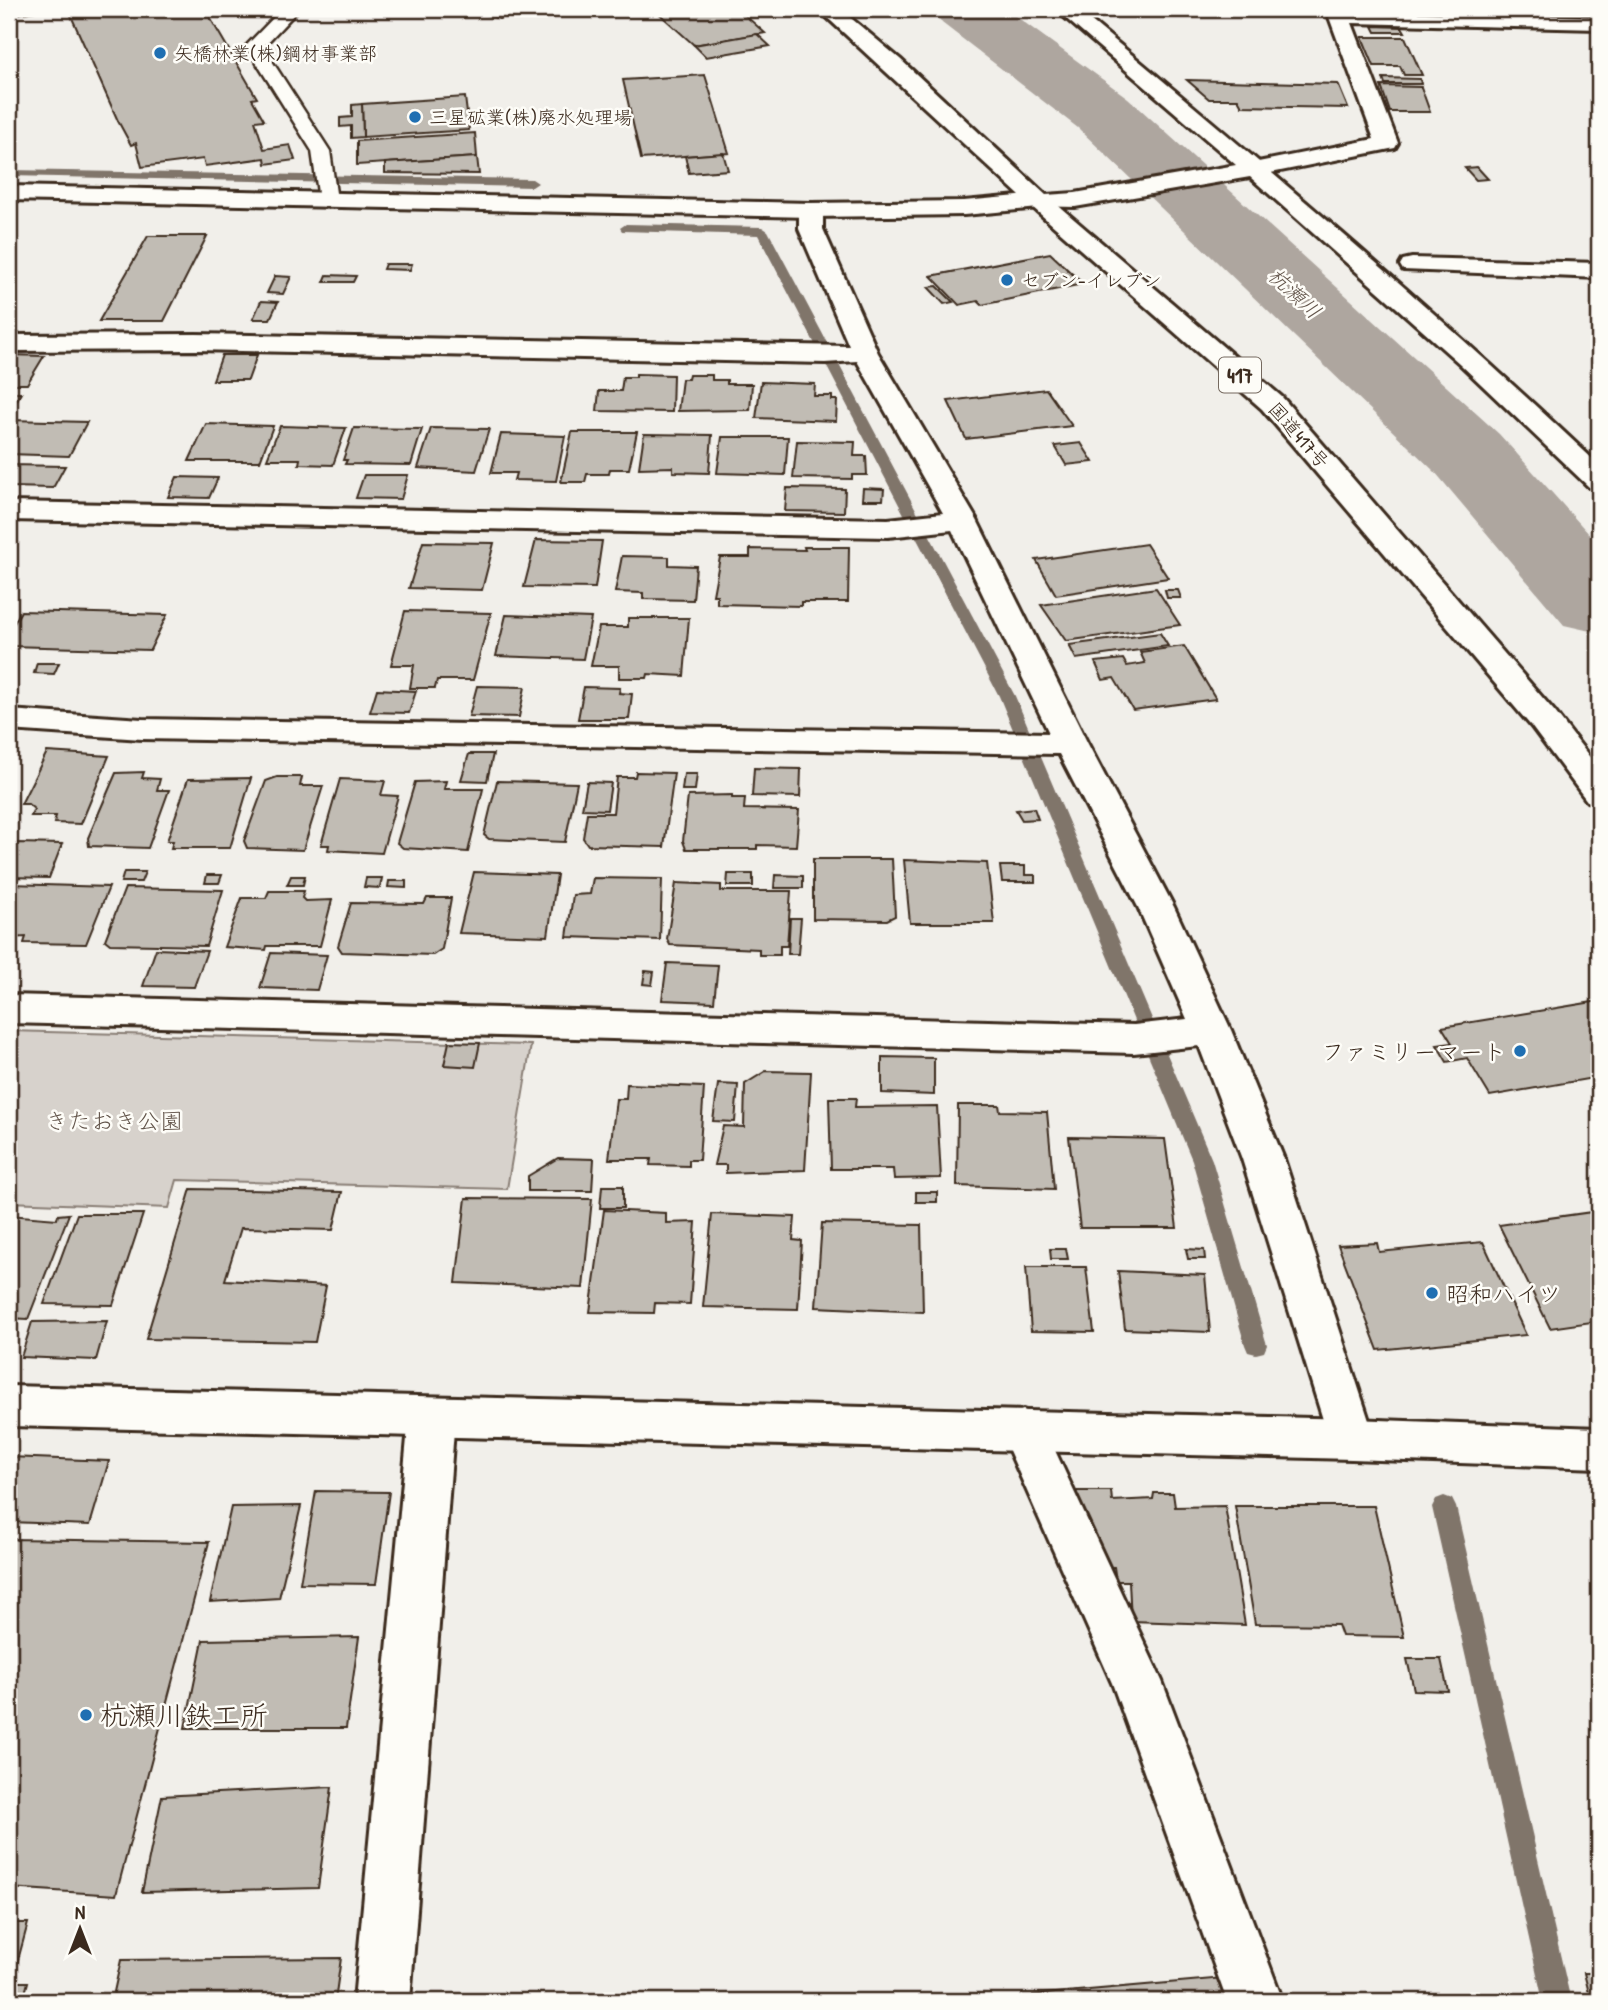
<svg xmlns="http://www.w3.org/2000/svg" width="1608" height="2010" viewBox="0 0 1608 2010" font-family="'Patrick Hand','Klee One',sans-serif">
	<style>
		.green { fill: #d7d2cc; stroke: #897e75; stroke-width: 2 }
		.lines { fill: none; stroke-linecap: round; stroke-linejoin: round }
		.stream { fill: #80746b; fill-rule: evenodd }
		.river { fill: #aea69f; fill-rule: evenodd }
		.building { fill: #c1bcb4; stroke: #3b2a1e; stroke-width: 2 }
		.lane-casing { stroke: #3b2a1e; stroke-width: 5 }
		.street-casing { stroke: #3b2a1e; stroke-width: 6 }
		.secondary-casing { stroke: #3b2a1e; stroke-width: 6 }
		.highway-casing { stroke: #3b2a1e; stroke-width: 6 }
		.lane { fill: #fdfcf7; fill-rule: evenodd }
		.street { fill: #fdfcf7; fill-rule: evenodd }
		.secondary { fill: #fdfcf7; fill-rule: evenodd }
		.highway { fill: #fdfcf7; fill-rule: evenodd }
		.poi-dot { fill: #1f6fb2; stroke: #fdfcf7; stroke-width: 2.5 }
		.labels { text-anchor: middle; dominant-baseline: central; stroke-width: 5; stroke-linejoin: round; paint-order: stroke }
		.far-poi-label { font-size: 19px; fill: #3b2a1e; stroke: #fdfcf7; text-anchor: start }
		.far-street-label { font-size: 19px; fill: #3b2a1e; stroke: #fdfcf7 }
		.far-water-label { font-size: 21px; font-style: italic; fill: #63554b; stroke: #fdfcf7 }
		.shield { fill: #fdfcf7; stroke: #75695f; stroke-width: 2 }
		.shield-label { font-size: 21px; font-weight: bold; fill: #3b2a1e }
		.poi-label { font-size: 23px; fill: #3b2a1e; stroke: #fdfcf7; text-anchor: end }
		.park-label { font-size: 23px; fill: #62544a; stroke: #fdfcf7 }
		.near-poi-label { font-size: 28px; fill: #3b2a1e; stroke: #fdfcf7; text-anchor: start }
	</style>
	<rect width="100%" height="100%" fill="#f1efea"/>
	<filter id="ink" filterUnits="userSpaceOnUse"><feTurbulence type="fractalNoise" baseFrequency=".0143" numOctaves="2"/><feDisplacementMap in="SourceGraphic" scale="14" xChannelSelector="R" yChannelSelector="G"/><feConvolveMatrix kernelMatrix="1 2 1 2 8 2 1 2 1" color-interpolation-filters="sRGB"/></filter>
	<g filter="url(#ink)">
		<path class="green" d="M9 1031 531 1045 507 1189 177 1180 169 1208 9 1202Z"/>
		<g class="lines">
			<g class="stream">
				<path d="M9 170 532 179 538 183 532 187 9 176Z"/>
				<path d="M626 224 762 227 768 231 1015 696 1212 1160 1267 1345 1264 1352 1256 1354 1248 1352 1245 1345 1192 1160 999 696 758 235 622 231 620 228Z"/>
				<path d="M1444 1496 1452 1499 1456 1507 1571 2001H1543L1432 1507 1436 1499Z"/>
			</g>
			<path class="river" d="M933 9H1006L1128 98 1499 434 1599 545V633L1564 625 1435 472 1078 128 942 23Z"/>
		</g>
		<g class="building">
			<path d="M9 9H49L9 15Z"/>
			<path d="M68 9H205L257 98 252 99 264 120 255 121 264 149 290 145 295 160 266 164 265 158 205 166 203 159 142 167 136 143 131 145 118 121Z"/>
			<path d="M471 9H502L513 13 499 19Z"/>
			<path d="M654 9H738L765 33 694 45Z"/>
			<path d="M1373 26 1402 27 1405 32H1376Z"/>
			<path d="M757 34 770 46 706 57 694 45Z"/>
			<path d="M1362 37H1405L1422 75H1404L1400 66H1374Z"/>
			<path d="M705 75 729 153 641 159 623 80Z"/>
			<path d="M1383 78 1420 79 1421 84H1385Z"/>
			<path d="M1187 80 1338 84 1348 108 1242 106 1238 99H1209Z"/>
			<path d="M1381 86 1421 87 1430 112H1390Z"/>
			<path d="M465 97 469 130 363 137 362 104Z"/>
			<path d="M362 104 363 137 351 138V126L340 127V118L352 117V105Z"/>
			<path d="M475 133 477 157 357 165V141Z"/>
			<path d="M723 153 728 170 689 173 685 156Z"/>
			<path d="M477 157 479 174 385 173V163Z"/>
			<path d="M1477 167 1488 179 1476 180 1465 168Z"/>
			<path d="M148 236H207L164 321H99Z"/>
			<path d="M1050 253 1083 284 982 305 978 301 959 305 931 276Z"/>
			<path d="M385 264H412L410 270 383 269Z"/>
			<path d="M327 275 356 276 353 282H324Z"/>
			<path d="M275 276 291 277 283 294 267 293Z"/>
			<path d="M937 286 953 302 944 304 928 287Z"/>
			<path d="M261 301 278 302 270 319H253Z"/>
			<path d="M9 355 44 356 27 384H9Z"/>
			<path d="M222 355H257L248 380H213Z"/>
			<path d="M636 374 673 375 672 412 597 411 599 391H621L623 377H636Z"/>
			<path d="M689 375H712V380H727V384H752L750 410 678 411 682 379H688Z"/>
			<path d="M761 382 815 384 814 396H832V400H837L836 421 756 418Z"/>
			<path d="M1046 389 1072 426 966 439 948 401Z"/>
			<path d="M9 393H21L9 414Z"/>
			<path d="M9 420 87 422 69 456 9 454Z"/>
			<path d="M206 424 273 426 260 461H189Z"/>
			<path d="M280 426 346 428 333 465 299 464 300 459H267Z"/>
			<path d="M354 428 422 429 411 465 345 464 347 460H343Z"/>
			<path d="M431 428 489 429 476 471 418 468Z"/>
			<path d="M572 432H637L629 469H610L609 474H587L585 482H561Z"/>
			<path d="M501 434 565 436 556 481 514 480 516 473H491Z"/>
			<path d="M644 434 712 435 709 473 673 472V467L639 468Z"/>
			<path d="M722 437H788L785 475 717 473Z"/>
			<path d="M797 441 855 442 854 456H866L867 475H852V479L793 478Z"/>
			<path d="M1081 443 1093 462 1066 465 1055 446Z"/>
			<path d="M9 465 65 466 53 488 9 487Z"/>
			<path d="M364 475H408L401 499 356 498Z"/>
			<path d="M177 477 218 478 209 498 168 497Z"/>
			<path d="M787 488 845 489 844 512 785 511Z"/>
			<path d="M863 488 884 489 883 500H862Z"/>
			<path d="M536 540 602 541 595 588 524 587Z"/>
			<path d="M423 542 494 543 482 590 409 588Z"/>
			<path d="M1146 544 1168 578 1056 595 1036 560Z"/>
			<path d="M804 547H849L848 602H801V606L717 604V595H713L720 557H750V549L805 550Z"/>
			<path d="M622 556 669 557V565L696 566 693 600 643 599V593L615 592Z"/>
			<path d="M1156 588 1180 625 1066 641 1041 605Z"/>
			<path d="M1165 590H1178L1181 598H1167Z"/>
			<path d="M21 611 167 615 150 650 9 646V632Z"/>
			<path d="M405 611 491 613 473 680H437L435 688H410L414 665H391Z"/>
			<path d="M506 615 591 618 583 659 496 656Z"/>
			<path d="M628 618H689L684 676 648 674 647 678H619V666H591L599 627H628Z"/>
			<path d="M1160 633 1168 646 1076 659 1069 645Z"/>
			<path d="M1184 646 1216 699 1133 710 1114 678 1103 680 1095 662 1123 659 1127 666 1145 663 1140 652Z"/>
			<path d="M37 663H59L54 674 34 673Z"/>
			<path d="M477 686 525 687 519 717 469 716Z"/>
			<path d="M584 687 620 688 619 693 632 694 629 719H578Z"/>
			<path d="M377 689 416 691 409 713 370 712Z"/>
			<path d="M47 752 109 756 81 824 54 823 56 816H31L34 809 28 804H21Z"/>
			<path d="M469 754H493L487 781 461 780Z"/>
			<path d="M754 768 801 769 800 797 752 796Z"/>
			<path d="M144 772 142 778 160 779 157 790H169L148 848 89 846 88 838 116 773Z"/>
			<path d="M636 772 674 773 664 847 588 845 583 838 587 813H613L617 777H635Z"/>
			<path d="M684 774H697L695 790H682Z"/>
			<path d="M277 777H302L300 786H323L303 850 247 848 244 841 266 781Z"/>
			<path d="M251 778 230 848H171L173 841H167L188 779Z"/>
			<path d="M340 779 385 781 381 795 398 796 382 853 328 850 329 845H321Z"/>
			<path d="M446 781 444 789H483L468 852 403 848 397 843 415 782Z"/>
			<path d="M497 781 577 783 565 842 489 839 484 835Z"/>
			<path d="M587 782 611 783 607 810 582 809Z"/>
			<path d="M732 795V798H745L744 809 799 810 796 846 757 845V849H686L683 841 688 796Z"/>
			<path d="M1034 808 1038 819 1022 820 1016 810Z"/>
			<path d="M16 843 62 844 49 878 9 877V861Z"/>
			<path d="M813 859H892L895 916 887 920 813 919Z"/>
			<path d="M904 860 987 863 994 923H910Z"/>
			<path d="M1000 866H1025V875H1035V882H1002Z"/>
			<path d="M124 872H145L141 882H121Z"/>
			<path d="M474 872 557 875 548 936 459 933Z"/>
			<path d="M728 874H753V886H727Z"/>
			<path d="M207 875H222L219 883H205Z"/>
			<path d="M775 875 803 876V888H774Z"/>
			<path d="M291 876H305L303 885H287Z"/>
			<path d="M366 878H382L380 888 364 887Z"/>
			<path d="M593 878 662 879 660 940 567 937 573 895 590 894Z"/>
			<path d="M389 881H406V888L388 887Z"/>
			<path d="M676 883 721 885V891H791L787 946H780V955H759V949L670 945 667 939Z"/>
			<path d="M10 884 109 887 86 944 24 943 26 937 9 938V912L15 896H9Z"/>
			<path d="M125 888 223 890 206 946 110 944 105 940Z"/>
			<path d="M269 891H304L302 898 305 901 332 900 320 946H267L266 950 224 947 242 898H266Z"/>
			<path d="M427 898H451L442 949 433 955 342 952 338 946 351 903 424 904Z"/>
			<path d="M790 918H801L798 954H788Z"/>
			<path d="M156 949 207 951 194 987 143 986Z"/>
			<path d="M271 953 327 955 317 990 260 988Z"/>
			<path d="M667 963 718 965 714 1002 662 1000Z"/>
			<path d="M645 971 654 972 652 985 643 984Z"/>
			<path d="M1599 1001V1077L1490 1096 1467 1058 1447 1062 1437 1045 1452 1043 1442 1027Z"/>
			<path d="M449 1042 480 1043 475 1067 444 1065Z"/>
			<path d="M882 1057 934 1058V1095L882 1093Z"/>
			<path d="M766 1071 811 1072 805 1170 726 1173V1165H714L723 1126 744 1127 745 1084Z"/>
			<path d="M627 1084 704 1087 699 1160H689V1166L650 1165 651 1159H609L616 1099H626Z"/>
			<path d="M718 1084 738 1085 735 1122 713 1121Z"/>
			<path d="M829 1098H856L855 1107 937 1106 941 1178 894 1179 893 1169H831Z"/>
			<path d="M958 1105H999L1000 1111 1047 1112 1054 1189 957 1186Z"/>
			<path d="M1069 1137 1165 1139 1177 1228H1080Z"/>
			<path d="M558 1158 594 1159 592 1191H528V1176Z"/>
			<path d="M602 1186H623V1208H600Z"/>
			<path d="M191 1189 342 1192 333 1230 241 1228 225 1280 326 1286 315 1342 146 1339Z"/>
			<rect x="916" y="1192" width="21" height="10"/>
			<path d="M466 1198 592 1199 583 1288 456 1283Z"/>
			<path d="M604 1210 666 1213V1223L696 1222 690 1304 655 1303 654 1313 590 1312Z"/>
			<path d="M1599 1211V1321L1550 1328 1499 1225Z"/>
			<path d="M69 1214 28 1319 9 1318V1215L57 1219 58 1215Z"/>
			<path d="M77 1214H143L113 1305 44 1304Z"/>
			<path d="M712 1214 795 1217 793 1240 802 1241 798 1309 703 1307Z"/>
			<path d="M822 1223 921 1225 923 1312 816 1307Z"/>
			<path d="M1483 1242 1526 1335 1378 1350 1338 1245 1377 1243 1379 1252Z"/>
			<path d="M1050 1249H1066L1068 1259H1051Z"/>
			<path d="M1186 1249 1204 1250 1205 1259H1188Z"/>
			<path d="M1026 1267H1086L1094 1332 1031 1331Z"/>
			<path d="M1118 1271 1205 1275 1210 1332 1125 1329Z"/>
			<path d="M107 1321 96 1360 21 1357 32 1322Z"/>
			<path d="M9 1457 109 1461 90 1525 9 1522Z"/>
			<path d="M316 1491 389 1492 376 1584 300 1583Z"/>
			<path d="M1062 1491H1111L1112 1501 1153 1499 1154 1493H1173L1175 1507 1225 1506 1245 1625 1131 1621 1129 1581H1116L1114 1567H1099Z"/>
			<path d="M301 1506 279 1598 210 1602 231 1507Z"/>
			<path d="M1235 1506H1374L1404 1637 1342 1636 1338 1625 1255 1624Z"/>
			<path d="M9 1539 209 1542 116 1895 9 1888Z"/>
			<path d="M359 1637 346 1728H185L203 1640Z"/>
			<path d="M1407 1659H1441L1448 1691 1414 1690Z"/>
			<path d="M332 1787 318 1888 142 1892 162 1796Z"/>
			<path d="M9 1923H28L12 1982H28L23 2001H9Z"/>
			<path d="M341 1958 335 2001H112L121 1960Z"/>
			<path d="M1584 1973H1599V2001H1591Z"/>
			<path d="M1224 1978 1228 2001H1034L1033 1995Z"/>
		</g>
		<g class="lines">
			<g class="lane-casing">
				<path id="lane" d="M282 9H299L263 47 330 151 337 200 334 204H322L319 200 312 151 246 46Z"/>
			</g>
			<g class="street-casing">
				<g id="street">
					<path d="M1055 9H1077C1255 157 1431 306 1599 465V490L1589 487 1460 364 1250 177 1075 207 1031 206 1027 201 1031 196 1075 193 1236 165Z"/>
					<path d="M811 203 819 205 823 210V229L878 353 977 520 1088 744 1174 907 1231 1030 1284 1159 1375 1439 1368 1453 1352 1459 1336 1453 1329 1439 1242 1159 1199 1046 1134 1053 9 1023V995L1134 1025 1187 1019 1138 907 1059 754 142 739 9 730V710L142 719 1049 733 952 530 888 537 9 520V502L888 519 943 513 857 361 825 363 196 350 9 351V335L196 334 849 346 799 229V210L803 205Z"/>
					<path d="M1412 258 1599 263V278L1403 270 1400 265 1403 260Z"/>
					<path d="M432 1397 448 1403 455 1417 410 2001H354L409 1417 416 1403Z"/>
					<path d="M1023 1410 1039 1416 1162 1681 1283 2001H1227L1112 1683 1000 1430 1007 1416Z"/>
				</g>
			</g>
			<g class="secondary-casing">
				<g id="secondary">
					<path d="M1339 11 1599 17V29L1352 23 1398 143 1395 148 1256 176 1248 174 1244 169 1248 164 1374 139 1329 17 1332 13Z"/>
					<path d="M9 186 811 203 964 201 1039 194 1047 196 1051 201 1047 206 1039 208 964 215 811 217 9 200Z"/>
					<path d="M9 1386 1352 1419 1599 1428V1468L1352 1459 9 1426Z"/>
				</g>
			</g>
			<g class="highway-casing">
				<path id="highway" d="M818 9H840L900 59 1047 196 1282 397 1555 712 1599 769V804L1587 801 1531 726 1262 409 1031 206Z"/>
			</g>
			<use href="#lane" class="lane"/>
			<use href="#street" class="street"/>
			<use href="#secondary" class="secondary"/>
			<use href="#highway" class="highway"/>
		</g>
	</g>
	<g class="poi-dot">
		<circle cx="160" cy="53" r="7"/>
		<circle cx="415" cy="117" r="7"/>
		<circle cx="1007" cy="280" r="7"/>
		<circle cx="1520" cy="1051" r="7"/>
		<circle cx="1432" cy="1293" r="7"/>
		<circle cx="86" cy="1715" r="7"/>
	</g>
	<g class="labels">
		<g class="far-poi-label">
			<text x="174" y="53">矢橋林業(株)鋼材事業部</text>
			<text x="429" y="117">三星砿業(株)廃水処理場</text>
			<text x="1021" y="280">セブン-イレブン</text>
		</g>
		<g class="far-street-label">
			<text transform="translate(1299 435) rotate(49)">国道417号</text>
		</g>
		<g class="far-water-label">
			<text transform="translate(1295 293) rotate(43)">杭瀬川</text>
		</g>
		<rect class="shield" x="1219" y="357.5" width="42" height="35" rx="5"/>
		<g class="shield-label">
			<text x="1240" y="375">417</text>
		</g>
		<g class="poi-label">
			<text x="1506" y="1051">ファミリーマート</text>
			<text x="1446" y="1293" text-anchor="start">昭和ハイツ</text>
		</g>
		<g class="park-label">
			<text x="114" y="1120">きたおき公園</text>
		</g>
		<g class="near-poi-label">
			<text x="100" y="1715">杭瀬川鉄工所</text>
		</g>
	</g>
	<rect width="1608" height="2010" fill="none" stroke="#fdfcf7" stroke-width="35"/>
	<rect x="18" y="18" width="1573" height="1975" fill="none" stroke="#3b2a1e" stroke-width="2.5" filter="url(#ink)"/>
	<g transform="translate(80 1929)" stroke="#fdfcf7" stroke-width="5" paint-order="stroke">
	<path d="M0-5L12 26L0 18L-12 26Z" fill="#3b2a1e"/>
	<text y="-10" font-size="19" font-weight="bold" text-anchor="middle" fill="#3b2a1e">N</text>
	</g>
</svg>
